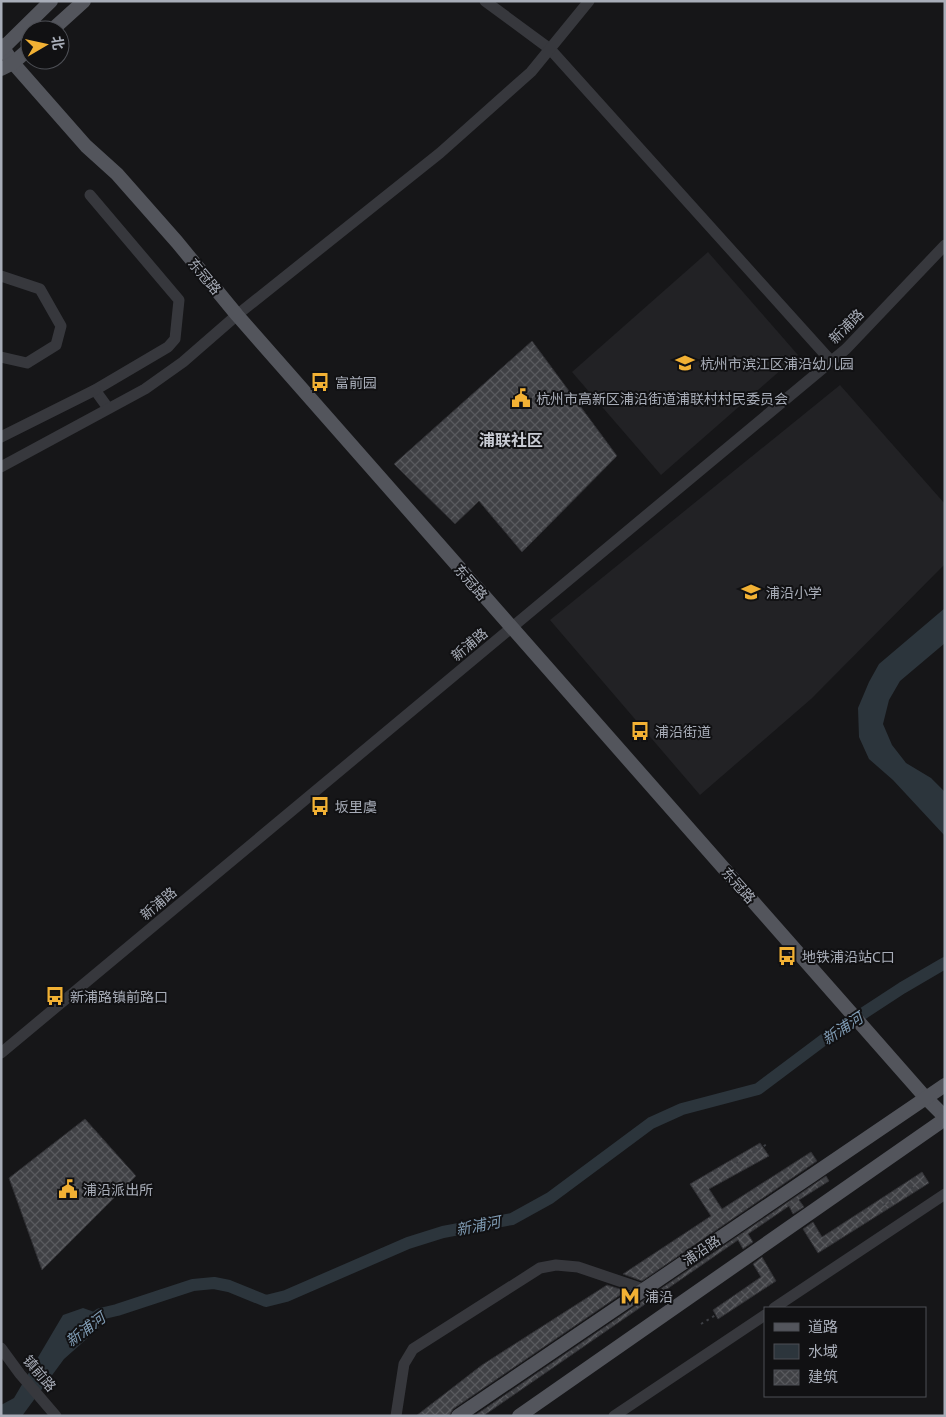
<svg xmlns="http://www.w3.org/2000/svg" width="946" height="1417" viewBox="0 0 946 1417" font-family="'Noto Sans','Noto Sans SC',sans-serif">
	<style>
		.built { fill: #222225 }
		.water { fill: #2c353c }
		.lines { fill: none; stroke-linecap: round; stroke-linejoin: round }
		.canal { stroke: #2c353c; stroke-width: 12 }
		.building { fill: url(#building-cross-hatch); stroke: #303034 }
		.path { stroke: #3d3f44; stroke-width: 2; stroke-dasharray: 2.5 4; stroke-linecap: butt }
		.minor { stroke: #37383d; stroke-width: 11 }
		.major { stroke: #53555c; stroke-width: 14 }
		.labels { text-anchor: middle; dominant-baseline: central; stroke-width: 4; stroke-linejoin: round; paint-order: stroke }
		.street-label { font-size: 14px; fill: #a8adb8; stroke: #111113 }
		.poi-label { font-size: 14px; fill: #a8adb8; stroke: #111113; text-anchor: start }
		.water-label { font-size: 15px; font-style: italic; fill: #7f9bb3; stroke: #111113 }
		.quarter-label { font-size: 16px; font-weight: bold; fill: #c9ccd4; stroke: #111113 }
	</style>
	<defs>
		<pattern id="building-cross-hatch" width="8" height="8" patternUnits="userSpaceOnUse" patternTransform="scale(1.25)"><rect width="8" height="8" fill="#404145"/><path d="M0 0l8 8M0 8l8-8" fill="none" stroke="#595a5e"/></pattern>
	</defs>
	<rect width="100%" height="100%" fill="#161618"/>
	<g class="built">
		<path d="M708 252 798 355 661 475 572 372Z"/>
		<path d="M840 385 945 504V564L811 699 700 795 550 620Z"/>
	</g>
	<g class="water">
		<path d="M945 608V643L900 681 889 700 883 724 892 745 906 763 931 778 945 792V836L893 780 869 759 859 737 858 708 869 682 879 664Z"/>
		<path d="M83 1308 100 1314 99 1328 64 1359 22 1416H1V1405L14 1398 63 1315Z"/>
	</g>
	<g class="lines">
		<path class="canal" d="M87 1324 100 1314 117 1310 193 1285 214 1283 229 1286 266 1301 286 1296 408 1243 443 1232 512 1219 550 1198 651 1123 682 1109 758 1089 830 1035 902 988 945 963"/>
	</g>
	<g class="building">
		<path d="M532 341 617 456 522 552 479 501 455 524 394 464Z"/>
		<path d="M85 1119 136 1176 42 1270 9 1178Z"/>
		<path d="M760 1143 769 1156 709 1189 722 1209 811 1152 817 1161 642 1281 623 1274 711 1216 690 1184Z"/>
		<path d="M922 1172 929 1183 818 1253 803 1229 813 1222 822 1237Z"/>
		<path d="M826 1176 829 1181 799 1200 804 1207 793 1214 789 1206 748 1234 753 1242 743 1249 738 1240 483 1416H474Z"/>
		<path d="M762 1257 776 1281 718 1319 713 1310 761 1277 753 1264Z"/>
		<path d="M607 1285 626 1291 453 1409 449 1416H416L482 1365Z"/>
	</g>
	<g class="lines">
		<g class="path">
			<path d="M725 1170 767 1144"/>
			<path d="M883 1205 917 1185"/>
			<path d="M701 1324 734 1304"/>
		</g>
		<g class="minor">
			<path d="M485 1 550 49 831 361"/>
			<path d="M90 195 179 300 175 339 168 347 95 390 108 408"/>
			<path d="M1 276 40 289 61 326 56 345 27 363 1 357"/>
			<path d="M1 437 95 390"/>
			<path d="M1 467 145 389 183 362 237 315 440 153 531 72 589 1"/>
			<path d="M1 1053 846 349 945 245"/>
			<path d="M774 1308 945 1194"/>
			<path d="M1 1348 20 1374 56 1416"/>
			<path d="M396 1416 404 1364 413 1349 540 1268 556 1265 578 1267 643 1289"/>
			<path d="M614 1416 765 1315"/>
		</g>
		<g class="major">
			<path d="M52 30 84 1"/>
			<path d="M1 45 13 63 86 146 117 174 177 242 237 315 925 1097 945 1117"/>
			<path d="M1 50 51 1"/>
			<path d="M1 69 13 63 30 48"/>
			<path d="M458 1416 945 1085"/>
			<path d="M519 1416 945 1119"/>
		</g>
	</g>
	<defs>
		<g id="school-bare" transform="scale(1.5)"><path d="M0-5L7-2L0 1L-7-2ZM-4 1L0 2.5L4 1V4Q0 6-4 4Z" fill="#f2b134" stroke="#111113" stroke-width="2.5" paint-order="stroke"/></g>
		<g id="bus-bare" transform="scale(1.5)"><path d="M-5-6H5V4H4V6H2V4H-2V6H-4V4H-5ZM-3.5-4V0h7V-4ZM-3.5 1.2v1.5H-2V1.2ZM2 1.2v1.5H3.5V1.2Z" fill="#f2b134" stroke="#111113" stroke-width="2.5" paint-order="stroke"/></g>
		<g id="civic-bare" transform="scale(1.5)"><path d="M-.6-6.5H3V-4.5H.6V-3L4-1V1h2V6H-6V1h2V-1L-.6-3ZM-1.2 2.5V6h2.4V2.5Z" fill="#f2b134" stroke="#111113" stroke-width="2.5" paint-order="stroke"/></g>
		<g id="metro-bare" transform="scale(1.5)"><path d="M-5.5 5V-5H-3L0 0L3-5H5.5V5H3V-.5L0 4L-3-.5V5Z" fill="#f2b134" stroke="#111113" stroke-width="2.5" paint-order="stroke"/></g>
	</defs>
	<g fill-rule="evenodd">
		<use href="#school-bare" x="685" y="363"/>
		<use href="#bus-bare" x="320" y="382"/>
		<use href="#civic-bare" x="521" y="398"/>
		<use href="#school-bare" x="751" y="592"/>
		<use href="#bus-bare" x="640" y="731"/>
		<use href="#bus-bare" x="320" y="806"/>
		<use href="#bus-bare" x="787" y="956"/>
		<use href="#bus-bare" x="55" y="996"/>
		<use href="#civic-bare" x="68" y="1189"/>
		<use href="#metro-bare" x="630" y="1296"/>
	</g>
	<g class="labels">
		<g class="street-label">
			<text transform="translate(205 276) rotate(50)">东冠路</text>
			<text transform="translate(846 326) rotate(-45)">新浦路</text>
			<text transform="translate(471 582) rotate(49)">东冠路</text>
			<text transform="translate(469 644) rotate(-40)">新浦路</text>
			<text transform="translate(739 885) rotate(48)">东冠路</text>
			<text transform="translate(158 903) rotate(-40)">新浦路</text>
			<text transform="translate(701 1250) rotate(-34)">浦沿路</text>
			<text transform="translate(40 1373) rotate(50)">镇前路</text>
		</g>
		<g class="poi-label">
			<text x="700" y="363">杭州市滨江区浦沿幼儿园</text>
			<text x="335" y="382">富前园</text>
			<text x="536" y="398">杭州市高新区浦沿街道浦联村村民委员会</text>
			<text x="766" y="592">浦沿小学</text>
			<text x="655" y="731">浦沿街道</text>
			<text x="335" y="806">坂里虞</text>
			<text x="802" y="956">地铁浦沿站C口</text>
			<text x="70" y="996">新浦路镇前路口</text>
			<text x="83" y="1189">浦沿派出所</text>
			<text x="645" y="1296">浦沿</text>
		</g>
		<g class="water-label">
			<text transform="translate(842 1028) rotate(-33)">新浦河</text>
			<text transform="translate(478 1225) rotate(-11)">新浦河</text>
			<text transform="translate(85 1329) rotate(-37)">新浦河</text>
		</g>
		<g class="quarter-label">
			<text x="511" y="440">浦联社区</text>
		</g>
	</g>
	<rect width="946" height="1417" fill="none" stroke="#a8adb8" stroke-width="5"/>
	<rect x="764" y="1307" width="162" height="90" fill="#111113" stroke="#4d4f55"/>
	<rect x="774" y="1323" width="25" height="8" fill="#53555c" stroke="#4d4f55"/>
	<text x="808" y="1332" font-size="15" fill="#a8adb8">道路</text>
	<rect x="774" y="1344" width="25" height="15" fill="#2c353c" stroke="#4d4f55"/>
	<text x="808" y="1357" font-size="15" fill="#a8adb8">水域</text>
	<rect x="774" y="1370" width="25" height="15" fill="url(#building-cross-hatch)" stroke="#4d4f55"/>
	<text x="808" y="1382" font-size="15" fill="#a8adb8">建筑</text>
	<g transform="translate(45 45) rotate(81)"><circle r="24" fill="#111113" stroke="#4d4f55"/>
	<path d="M0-4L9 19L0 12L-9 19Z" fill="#f2b134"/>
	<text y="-8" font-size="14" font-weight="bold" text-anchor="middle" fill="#a8adb8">北</text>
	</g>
</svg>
